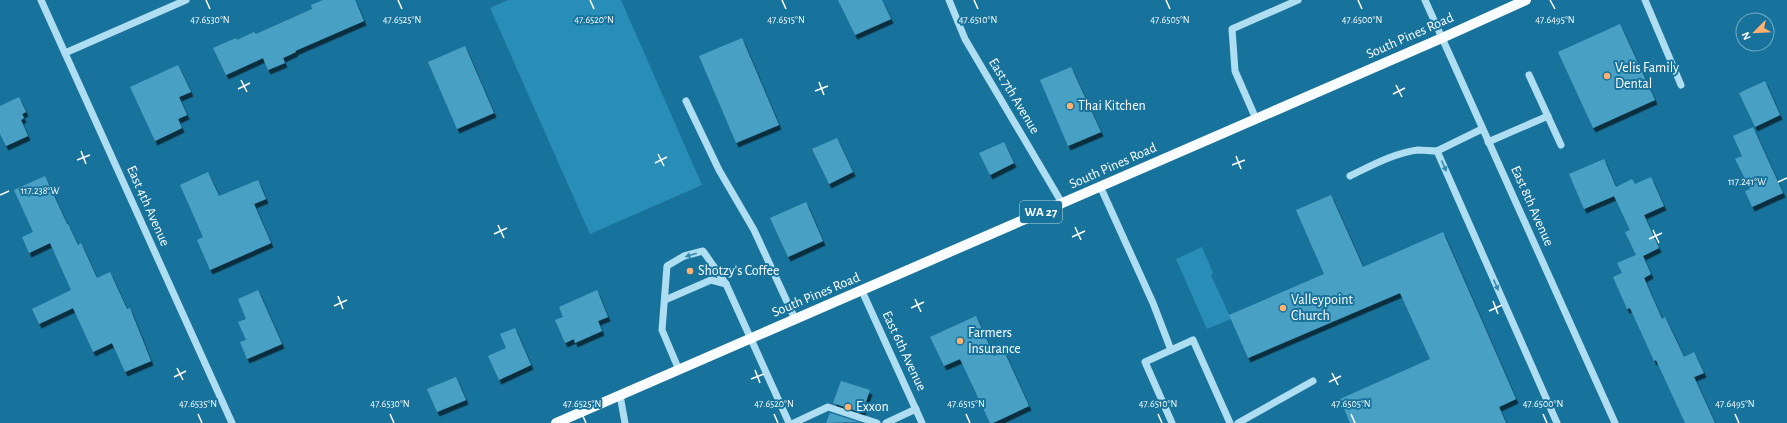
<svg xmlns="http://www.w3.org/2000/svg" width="1787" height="423" viewBox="0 0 1787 423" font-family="'Alegreya Sans',sans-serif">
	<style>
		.green { fill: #288eb8 }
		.building { fill: #4aa0c5; filter: url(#shadow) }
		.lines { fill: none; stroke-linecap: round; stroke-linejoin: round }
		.minor { stroke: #afdef2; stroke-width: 7 }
		.major { stroke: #fafdff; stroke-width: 10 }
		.oneway { fill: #3688ad }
		.ticks { fill: none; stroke: #fff; stroke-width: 1.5 }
		.poi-dot { fill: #ffb170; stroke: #18739c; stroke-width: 1.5 }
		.labels { text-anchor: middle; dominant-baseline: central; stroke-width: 4; stroke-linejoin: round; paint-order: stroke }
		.shield { fill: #18739c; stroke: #bad5e1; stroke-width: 1 }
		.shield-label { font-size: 13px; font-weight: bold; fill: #fff }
		.street-label { font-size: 14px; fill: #fff; stroke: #18739c }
		.poi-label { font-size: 14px; fill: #fff; stroke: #18739c; text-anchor: start }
		.ticks-label { font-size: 10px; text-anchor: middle; fill: #fff; stroke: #18739c; stroke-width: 4; stroke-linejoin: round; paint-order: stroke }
	</style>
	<defs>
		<filter id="shadow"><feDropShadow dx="2.5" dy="4.5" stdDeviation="0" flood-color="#0009"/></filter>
	</defs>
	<rect width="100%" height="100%" fill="#18739c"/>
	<g class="green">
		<path d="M508 0H621L702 185 590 234 490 8Z"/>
		<path d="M1202 247 1213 273 1211 275 1231 319 1207 329 1176 259Z"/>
	</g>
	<g class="building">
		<path d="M323 0H355L364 21 295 51 296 52 283 58 285 63 268 70 263 58 226 75 213 48 236 38 237 40 254 32 256 34 312 9 311 5Z"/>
		<path d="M838 0H882L891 19 855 35Z"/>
		<path d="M1620 24 1655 100 1593 128 1558 52Z"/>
		<path d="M742 38 779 125 736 143 699 56Z"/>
		<path d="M465 46 494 113 457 129 428 62Z"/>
		<path d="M178 65 191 92 179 97 187 115 178 119 182 128 155 141 130 87Z"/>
		<path d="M1071 67 1101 132 1068 146 1040 80Z"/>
		<path d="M1765 81 1780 115 1755 127 1739 93Z"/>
		<path d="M19 97 26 112 22 114 24 118 21 120 28 136 6 146 0 134V106Z"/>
		<path d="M1753 127 1783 193 1752 207 1745 191 1750 189 1735 159 1742 156 1733 136Z"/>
		<path d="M837 138 853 172 829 184 812 149Z"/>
		<path d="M1004 142 1014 163 990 175 979 153Z"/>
		<path d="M1604 159 1616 187 1632 179 1635 184 1651 177 1664 206 1644 215 1659 248 1643 256 1651 274 1644 278 1662 319 1665 317 1684 357 1694 352 1704 373 1694 377 1715 423H1685L1656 360 1654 361 1630 308 1627 309 1613 277 1622 273 1617 263 1636 255 1625 232 1630 230 1614 196 1584 209 1569 174Z"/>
		<path d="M208 172 219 196 258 180 266 199 254 204 271 243 210 270 197 240 203 237 180 185Z"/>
		<path d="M45 176 67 224H68L78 245 81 243 97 278 110 272 127 309 130 308 151 361 125 372 112 343 93 352 73 308 39 324 32 309 71 290 50 243 29 253 22 237 33 232 14 190Z"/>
		<path d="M1331 195 1363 267 1443 232 1516 399 1499 407 1506 423H1350L1340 399 1430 359 1400 293 1248 358 1229 315 1324 274 1296 210Z"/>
		<path d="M806 202 823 241 788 257 770 218Z"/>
		<path d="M258 290 282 344 247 359 240 342 246 340 238 322 246 319 238 299Z"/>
		<path d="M597 290 608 317 598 321 602 331 575 343 574 339 565 343 555 320 563 317 559 307Z"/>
		<path d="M976 316 994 356 1004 351 1029 406 993 423H990L960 359 944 366 930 337Z"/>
		<path d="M515 328 531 365 499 380 488 356 506 348 500 334Z"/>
		<path d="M456 377 466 400 437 412 427 389Z"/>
		<path d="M841 381 870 390 862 413 833 403Z"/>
		<path d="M830 413 859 422 826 423Z"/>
	</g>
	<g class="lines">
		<g class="minor">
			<path d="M41 0 232 423"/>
			<path d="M949 0 965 39 1062 203"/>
			<path d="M1425 0 1615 423"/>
			<path d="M1645 0 1681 85"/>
			<path d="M65 53 186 0"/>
			<path d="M1529 75 1561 145"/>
			<path d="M686 101 719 170 754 230 795 319"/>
			<path d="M1256 119 1235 71 1232 29 1298 0"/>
			<path d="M1482 129 1437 151 1557 423"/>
			<path d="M1488 142 1548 116"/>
			<path d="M1350 176C1371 166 1394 153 1418 150 1424 150 1431 151 1437 151"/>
			<path d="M1100 186 1153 303 1171 350"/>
			<path d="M862 291 922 423"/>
			<path d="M665 300 711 280 726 284"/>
			<path d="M679 370 662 330 667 266 684 256 703 251 726 284 789 423"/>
			<path d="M620 395 625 423"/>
			<path d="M794 423 828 407 877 423"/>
			<path d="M886 423 916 409"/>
			<path d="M1172 423 1145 362 1193 340 1230 423"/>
			<path d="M1238 423 1313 381"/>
		</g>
		<path class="major" d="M556 423 1442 38 1526 0"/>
	</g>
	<defs><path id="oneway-solid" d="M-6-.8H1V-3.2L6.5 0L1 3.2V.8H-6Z"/></defs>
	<g class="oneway">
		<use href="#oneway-solid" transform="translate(1444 166) rotate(66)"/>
		<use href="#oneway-solid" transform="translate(691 255) rotate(163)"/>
		<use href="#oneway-solid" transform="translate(1496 285) rotate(66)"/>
	</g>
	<path class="ticks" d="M206 0 210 9M398 0 402 9M590 0 594 9M782 0 786 9M974 0 978 9M1166 0 1170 9M1358 0 1362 9M1550 0 1555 9M241 80 247 92M819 82 824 95M1396 85 1402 97M238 89 250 83M815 91 828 86M1393 94 1405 88M81 151 86 164M658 154 664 166M1236 156 1241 169M77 160 90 155M655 163 667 157M1232 165 1245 160M1778 182 1787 178M0 195 9 191M498 225 504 238M1075 227 1081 240M1653 230 1659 243M494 234 507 228M1072 237 1085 231M1649 239 1662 233M338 296 343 309M915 299 921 312M1493 301 1498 314M334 306 347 300M911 308 924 302M1489 311 1502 305M177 368 183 380M755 370 760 383M1332 373 1338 385M174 377 186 371M751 379 764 374M1329 382 1341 376M198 414 202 423M390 414 394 423M582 414 586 423M774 414 778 423M966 414 970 423M1158 414 1162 423M1351 414 1355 423M1543 414 1547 423M1735 414 1739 423"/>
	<g class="poi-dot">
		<circle cx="1607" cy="76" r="4"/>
		<circle cx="1070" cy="106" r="4"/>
		<circle cx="690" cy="271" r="4"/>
		<circle cx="1283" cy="308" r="4"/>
		<circle cx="960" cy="341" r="4"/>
		<circle cx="848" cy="407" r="4"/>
	</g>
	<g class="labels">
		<rect class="shield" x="1020" y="201" width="42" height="22" rx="3"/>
		<g class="shield-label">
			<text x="1041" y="212">WA 27</text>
		</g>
		<g class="street-label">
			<text transform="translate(1410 36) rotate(-24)">South Pines Road</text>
			<text transform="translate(1014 96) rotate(59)">East 7th Avenue</text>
			<text transform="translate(1113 166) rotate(-24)">South Pines Road</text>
			<text transform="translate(148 206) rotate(66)">East 4th Avenue</text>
			<text transform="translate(1532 206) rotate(66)">East 8th Avenue</text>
			<text transform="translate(816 295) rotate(-23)">South Pines Road</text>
			<text transform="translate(904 351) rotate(65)">East 6th Avenue</text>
		</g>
		<g class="poi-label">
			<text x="1615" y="68">Velis Family<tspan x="1615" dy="16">Dental</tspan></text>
			<text x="1078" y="106">Thai Kitchen</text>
			<text x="698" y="271">Shotzy's Coffee</text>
			<text x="1291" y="300">Valleypoint<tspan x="1291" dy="16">Church</tspan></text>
			<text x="968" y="333">Farmers<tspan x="968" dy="16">Insurance</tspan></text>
			<text x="856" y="407">Exxon</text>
		</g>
	</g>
	<g class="ticks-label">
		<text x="210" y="23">47.6530°N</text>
		<text x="402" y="23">47.6525°N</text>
		<text x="594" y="23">47.6520°N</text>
		<text x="786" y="23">47.6515°N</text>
		<text x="978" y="23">47.6510°N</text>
		<text x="1170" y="23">47.6505°N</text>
		<text x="1362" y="23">47.6500°N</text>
		<text x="1555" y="23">47.6495°N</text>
		<text x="1747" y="185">117.241°W</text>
		<text x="40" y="194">117.238°W</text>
		<text x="198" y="407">47.6535°N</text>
		<text x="390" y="407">47.6530°N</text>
		<text x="582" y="407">47.6525°N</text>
		<text x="774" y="407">47.6520°N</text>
		<text x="966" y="407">47.6515°N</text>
		<text x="1158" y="407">47.6510°N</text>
		<text x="1351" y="407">47.6505°N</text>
		<text x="1543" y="407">47.6500°N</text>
		<text x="1735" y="407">47.6495°N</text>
	</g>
	<g transform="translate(1755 32) rotate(246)"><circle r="19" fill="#18739c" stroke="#74abc4"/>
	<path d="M0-3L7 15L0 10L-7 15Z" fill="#ffb170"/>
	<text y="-6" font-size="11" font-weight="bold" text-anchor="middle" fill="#ffffff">N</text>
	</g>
</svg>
